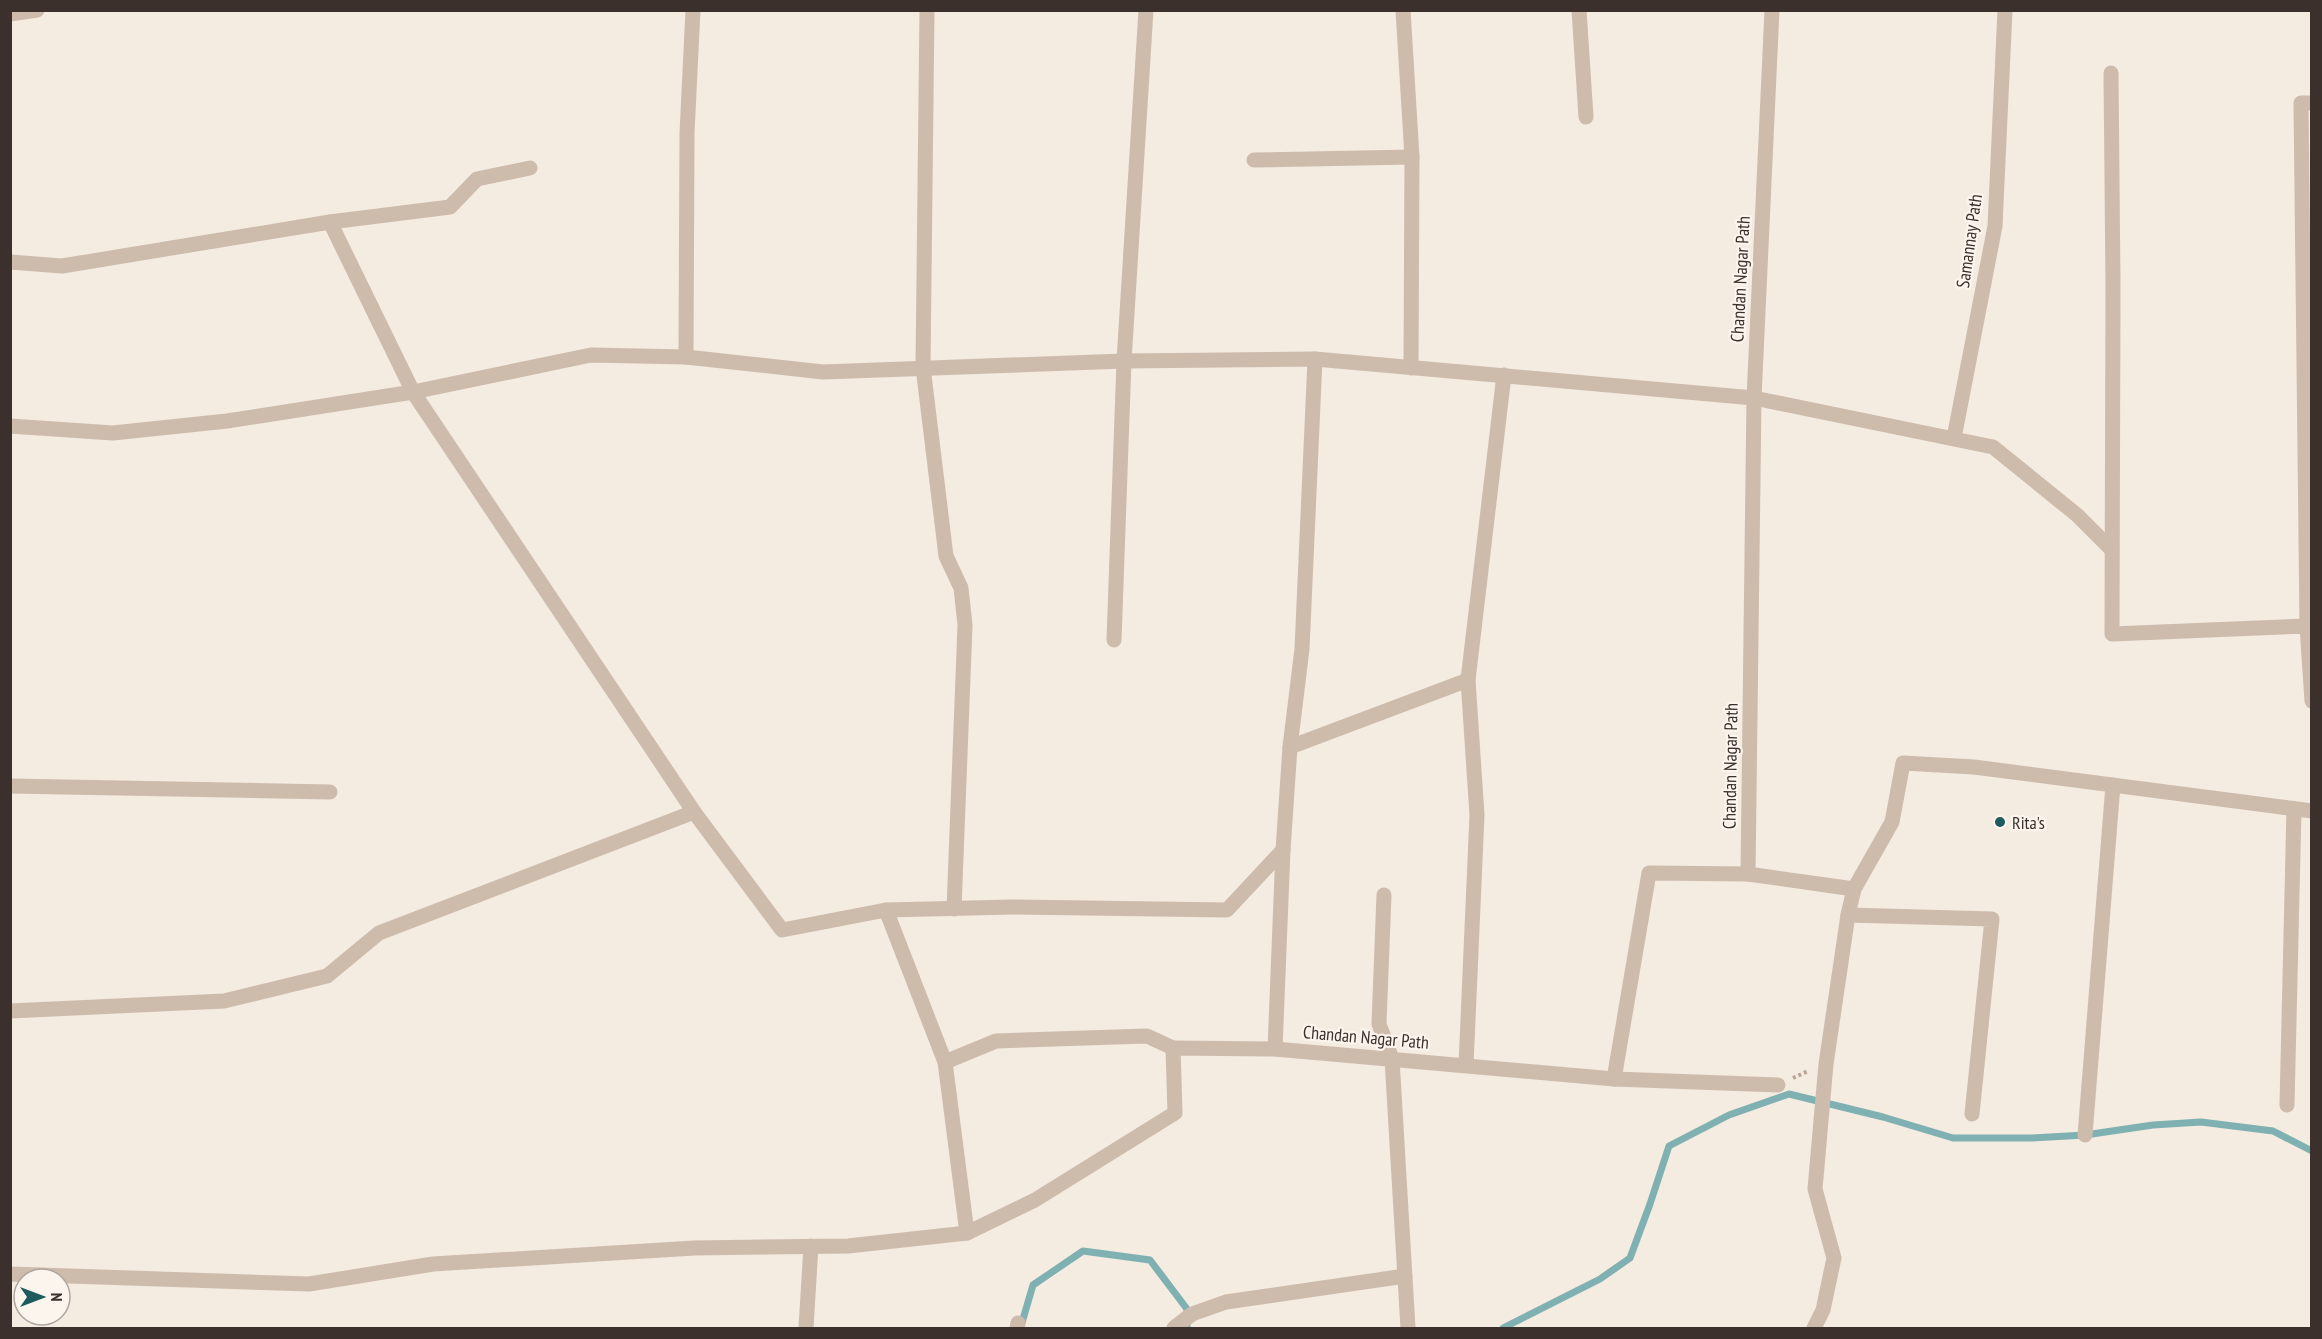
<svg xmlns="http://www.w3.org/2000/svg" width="2322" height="1339" viewBox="0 0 2322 1339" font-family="'PT Sans Narrow',sans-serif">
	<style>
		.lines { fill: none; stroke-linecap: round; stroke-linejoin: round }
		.stream { stroke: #7fb0b2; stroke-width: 7 }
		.path { stroke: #b9a596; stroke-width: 4; stroke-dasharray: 3 3; stroke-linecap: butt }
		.minor { stroke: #cdbbac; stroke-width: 15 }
		.poi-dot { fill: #1f5a5e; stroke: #fbf5ee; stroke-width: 2 }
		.labels { text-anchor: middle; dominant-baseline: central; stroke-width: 4.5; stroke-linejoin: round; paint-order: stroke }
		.street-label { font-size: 18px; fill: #3b302b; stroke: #fbf5ee }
		.poi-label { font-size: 18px; fill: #3b302b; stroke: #fbf5ee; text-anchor: start }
	</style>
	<rect width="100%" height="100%" fill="#f4ebe1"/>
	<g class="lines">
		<g class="stream">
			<path d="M1021 1326 1033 1285 1083 1251 1150 1260 1187 1309V1328"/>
			<path d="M1503 1328 1600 1279 1630 1258 1650 1204 1669 1146 1729 1115 1789 1094 1883 1117 1953 1138H2032L2085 1135 2153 1125 2201 1122 2273 1131 2312 1151"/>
		</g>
		<path class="path" d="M1793 1078 1808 1071"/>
		<g class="minor">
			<path d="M927 10 923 367 946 556 961 588 965 625 954 909"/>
			<path d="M1403 10 1412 157 1411 368"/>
			<path d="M1579 10 1586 117"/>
			<path d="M10 14 37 10"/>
			<path d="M2111 73 2113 285 2112 634 2307 626 2312 701"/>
			<path d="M1254 160 1412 157"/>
			<path d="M330 222 413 392 694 812 782 930 886 910 1012 907 1227 910 1283 850 1290 747 1302 649 1315 359"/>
			<path d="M10 262 62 266 330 222 450 207 477 179 530 168"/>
			<path d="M686 357 687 133 693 10"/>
			<path d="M10 426 113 433 227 421 413 392 591 355 686 357 823 372 1124 361 1315 359 1754 398 1993 447 2077 515 2112 550"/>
			<path d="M1954 438 1995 226 2005 10"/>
			<path d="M2307 626 2301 103H2312"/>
			<path d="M1114 640 1124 361 1146 10"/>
			<path d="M1290 747 1468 680"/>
			<path d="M10 786 330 792"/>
			<path d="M1748 874 1854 889"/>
			<path d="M1384 895 1379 1024 1392 1059 1408 1328"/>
			<path d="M886 910 945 1062 967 1233"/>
			<path d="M1848 915 1992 919 1972 1114"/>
			<path d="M10 1011 224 1001 327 976 379 933 694 812"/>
			<path d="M1275 1049 1614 1079 1649 873 1748 874 1754 398 1772 10"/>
			<path d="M945 1062 996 1041 1147 1036 1173 1048"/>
			<path d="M1466 1065 1477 815 1468 680 1504 375"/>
			<path d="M1614 1079 1778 1085"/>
			<path d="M2287 1105 2294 809"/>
			<path d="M2085 1135 2113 785"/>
			<path d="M10 1274 309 1284 433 1264 694 1248 848 1246 967 1233 1035 1200 1175 1113 1173 1048 1275 1049 1283 850"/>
			<path d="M806 1328 811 1246"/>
			<path d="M1017 1328 1018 1323"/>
			<path d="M1174 1328 1192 1314 1226 1302 1405 1276"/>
			<path d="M1814 1328 1823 1310 1834 1258 1815 1189 1826 1064 1848 915 1854 889 1892 822 1903 763 1974 767 2312 811"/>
		</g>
	</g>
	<circle class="poi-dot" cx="2000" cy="822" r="6"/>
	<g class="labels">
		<g class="street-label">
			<text transform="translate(1969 241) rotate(-82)">Samannay Path</text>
			<text transform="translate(1740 279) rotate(-87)">Chandan Nagar Path</text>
			<text transform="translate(1730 766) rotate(-89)">Chandan Nagar Path</text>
			<text transform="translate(1366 1037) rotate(5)">Chandan Nagar Path</text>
		</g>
		<g class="poi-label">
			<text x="2012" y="822">Rita's</text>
		</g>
	</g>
	<rect width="2322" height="1339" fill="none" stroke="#3b302b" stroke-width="24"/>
	<g transform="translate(42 1297) rotate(90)"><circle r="28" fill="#fbf5ee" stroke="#aea6a0" stroke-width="1.5"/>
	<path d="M0-4.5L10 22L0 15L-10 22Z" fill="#1f5a5e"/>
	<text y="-9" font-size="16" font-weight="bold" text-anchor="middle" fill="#3b302b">N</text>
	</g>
</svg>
